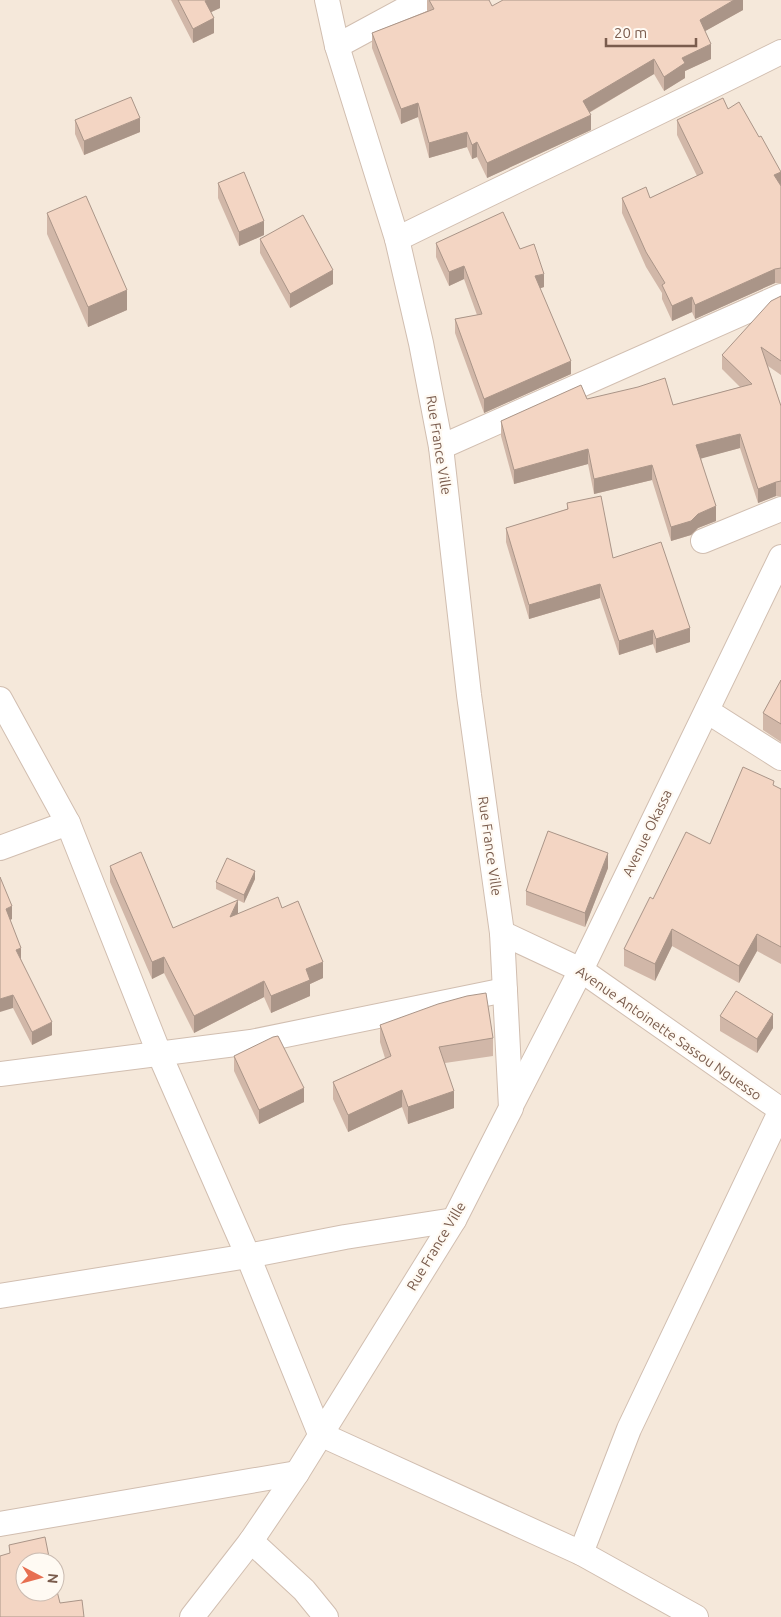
<svg xmlns="http://www.w3.org/2000/svg" width="781" height="1617" viewBox="0 0 781 1617" font-family="Ubuntu,sans-serif">
	<style>
		.residential { fill: #f5e8da; fill-rule: evenodd }
		.lines { fill: none; stroke-linecap: round; stroke-linejoin: round }
		.street-casing { stroke: #d1beb0; stroke-width: 26 }
		.street { stroke: #fff; stroke-width: 24 }
		.wall { fill: #d1b7a8 }
		.shaded-wall { fill: #aa9588 }
		.building { fill: #f3d5c3; stroke: #aa9588 }
		.labels { text-anchor: middle; dominant-baseline: central; stroke-width: 4.5; stroke-linejoin: round; paint-order: stroke }
		.street-label { font-size: 14px; fill: #7a5c4d; stroke: #fffaf3 }
	</style>
	<rect width="100%" height="100%" fill="#fdf6ec"/>
	<path class="residential" d="M0 0H781V1617H0ZM25 1562H55V1592H25Z"/>
	<g class="lines">
		<g class="street-casing">
			<g id="street">
				<path d="M337 46 422 0"/>
				<path d="M397 239C525 176 654 116 781 52"/>
				<path d="M441 447 781 296"/>
				<path d="M703 541 781 509"/>
				<path d="M0 699 68 823 159 1053 248 1256 320 1434 581 1553 696 1617"/>
				<path d="M707 711 781 758"/>
				<path d="M0 848 68 823"/>
				<path d="M502 933 581 970 781 1110"/>
				<path d="M0 1074 251 1042 505 990"/>
				<path d="M511 1106 581 970 781 557"/>
				<path d="M0 1296 248 1256 345 1237 454 1220"/>
				<path d="M0 1524 297 1473"/>
				<path d="M251 1541 304 1590 326 1617"/>
				<path d="M581 1553 629 1429 781 1110"/>
				<path d="M192 1617 251 1541 297 1473 454 1220 511 1108 502 933 469 695 441 447 421 343 397 239 337 46 327 0"/>
			</g>
		</g>
		<use href="#street" class="street"/>
	</g>
	<g class="wall">
		<path d="M171 0H220V8L211 12 214 33 193 43Z"/>
		<path d="M427 0 492 6 743 0V10L705 31 711 59 685 71V78L664 91 654 74 589 113 591 130 487 178 477 157 472 159 467 147 429 158 418 117 401 124 372 48V33L427 11Z"/>
		<path d="M728 109 781 172V283H775L695 319 692 312 672 321 662 299V293L646 267 622 213V198H650L697 176 677 135V120Z"/>
		<path d="M75 120 140 132 84 155 75 134Z"/>
		<path d="M218 183 264 235 239 246 218 198Z"/>
		<path d="M47 213 127 310 88 327 47 234Z"/>
		<path d="M260 239 333 284 290 308 260 253Z"/>
		<path d="M436 243 520 249 544 287 540 288 571 374 484 413 455 333V319L477 315 464 279 449 286 436 257Z"/>
		<path d="M781 296V375L768 366 781 406V496H776L758 503 740 448 701 458 716 521 698 528 691 535 671 541 652 480 594 494 588 464 514 484 501 436V421L587 399 673 405 740 387 722 369V355Z"/>
		<path d="M567 503 613 558 690 642 656 653 653 644 619 655 600 598 529 619 506 542V528L567 509Z"/>
		<path d="M781 680V742L763 730V713Z"/>
		<path d="M774 786 781 789V964L757 951 739 983 672 946 655 981 624 966V949L653 899 710 844Z"/>
		<path d="M110 866 173 928 238 914 282 908 323 978 310 984V996L271 1013 264 997 194 1033 164 973 152 979 110 882Z"/>
		<path d="M608 868 585 927 526 905V891Z"/>
		<path d="M0 877 12 919 10 920 21 959 52 1035 32 1045 13 1008Z"/>
		<path d="M255 879 244 903 216 889V882Z"/>
		<path d="M720 1016 773 1028 757 1053 720 1031Z"/>
		<path d="M380 1025 493 1038V1056L445 1063 454 1108 408 1124 402 1107 348 1132 333 1099V1082L385 1058 380 1042Z"/>
		<path d="M234 1056 304 1102 259 1124 234 1071Z"/>
	</g>
	<g class="shaded-wall">
		<path d="M207 0H220V8L205 15V1Z"/>
		<path d="M734 0H743V10L700 34V20Z"/>
		<path d="M214 18V33L193 43V29Z"/>
		<path d="M711 44V59L685 71V78L664 91V77L682 58Z"/>
		<path d="M654 59V74L583 116V101Z"/>
		<path d="M418 103V117L401 124V109Z"/>
		<path d="M591 115V130L487 178V163Z"/>
		<path d="M140 118V132L84 155V141Z"/>
		<path d="M467 132V147L429 158V143Z"/>
		<path d="M477 142V157L472 159V145Z"/>
		<path d="M781 172V186L774 175Z"/>
		<path d="M264 221V235L239 246V232Z"/>
		<path d="M464 266V279L449 286V272Z"/>
		<path d="M775 269V283L695 319V305Z"/>
		<path d="M333 270V284L290 308V294Z"/>
		<path d="M544 274V287L535 290V276Z"/>
		<path d="M127 290V310L88 327V307Z"/>
		<path d="M692 297V312L672 321V306Z"/>
		<path d="M571 361V374L484 413V399Z"/>
		<path d="M740 434V448L696 460V445Z"/>
		<path d="M588 449V464L514 484V470Z"/>
		<path d="M652 465V480L594 494V479Z"/>
		<path d="M776 482V496L758 503V489Z"/>
		<path d="M716 506V521L698 528 691 535 671 541V527L698 514Z"/>
		<path d="M600 584V598L529 619V605Z"/>
		<path d="M690 628V642L656 653V639Z"/>
		<path d="M653 630V644L619 655V641Z"/>
		<path d="M608 853V868L585 927V913Z"/>
		<path d="M255 871V879L244 903V895Z"/>
		<path d="M238 900V916L230 917Z"/>
		<path d="M12 906V919L6 922V909Z"/>
		<path d="M672 929V946L655 981V964Z"/>
		<path d="M757 934V951L739 983V966Z"/>
		<path d="M21 948V961L16 950Z"/>
		<path d="M164 957V973L152 979V962Z"/>
		<path d="M323 962V978L310 984V996L271 1013V996L306 969Z"/>
		<path d="M264 981V997L194 1033V1016Z"/>
		<path d="M13 995V1008L0 1012V999Z"/>
		<path d="M773 1014V1028L757 1053V1039Z"/>
		<path d="M52 1022V1035L32 1045V1032Z"/>
		<path d="M304 1088V1102L259 1124V1110Z"/>
		<path d="M402 1090V1107L348 1132V1115Z"/>
		<path d="M454 1091V1108L408 1124V1107Z"/>
	</g>
	<g class="building">
		<path d="M178 0H207L205 1 214 18 193 29Z"/>
		<path d="M429 0H489L492 6 503 0H734L700 20 711 44 682 58 685 63 664 77 654 59 583 101 591 115 487 163 477 142 472 145 467 132 429 143 418 103 401 109 372 33 434 9Z"/>
		<path d="M131 97 140 118 84 141 75 120Z"/>
		<path d="M723 98 728 109 739 102 759 137 761 136 781 172 774 175 781 186V268L775 269 695 305 692 297 672 306 662 285 665 283 646 252 622 198 646 187 650 198 703 173 677 120Z"/>
		<path d="M244 172 264 221 239 232 218 183Z"/>
		<path d="M86 196 127 290 88 307 47 213Z"/>
		<path d="M503 212 520 249 534 244 544 274 535 276 571 361 484 399 455 319 482 314 464 266 449 272 436 243Z"/>
		<path d="M303 215 333 270 290 294 260 239Z"/>
		<path d="M781 296V361L761 347 781 406V481L776 482 758 489 740 434 696 445 716 506 698 514 691 521 671 527 652 465 594 479 588 449 514 470 501 421 581 385 587 399 638 387 665 378 673 405 752 384 722 355 771 301Z"/>
		<path d="M601 496 613 558 661 542 690 628 656 639 653 630 619 641 600 584 529 605 506 528 568 509 567 503Z"/>
		<path d="M781 680V724L763 713Z"/>
		<path d="M743 767 774 781 773 785 781 789V947L757 934 739 966 672 929 655 964 624 949 650 897 653 899 686 832 710 844Z"/>
		<path d="M548 831 608 853 585 913 526 891Z"/>
		<path d="M141 852 173 928 238 900 230 917 278 897 282 908 298 901 323 962 306 969 310 980 271 996 264 981 194 1016 164 957 152 962 110 866Z"/>
		<path d="M227 858 255 871 244 895 216 882Z"/>
		<path d="M0 877 12 906 6 909 21 948 16 950 52 1022 32 1032 13 995 0 999Z"/>
		<path d="M736 991 773 1014 757 1039 720 1016Z"/>
		<path d="M486 993 493 1038 439 1047 454 1091 408 1107 402 1090 348 1115 333 1082 391 1056 380 1025 438 1004 467 996Z"/>
		<path d="M278 1036 304 1088 259 1110 234 1056 273 1037Z"/>
		<path d="M45 1537 50 1562H25V1592H55V1583L60 1603 82 1600 84 1617H0V1556L10 1553 9 1545Z"/>
	</g>
	<g class="labels">
		<g class="street-label">
			<text transform="translate(439 445) rotate(81)">Rue France Ville</text>
			<text transform="translate(647 833) rotate(-64)">Avenue Okassa</text>
			<text transform="translate(490 846) rotate(82)">Rue France Ville</text>
			<text transform="translate(669 1033) rotate(35)">Avenue Antoinette Sassou Nguesso</text>
			<text transform="translate(436 1246) rotate(-59)">Rue France Ville</text>
		</g>
	</g>
	<g transform="translate(40 1577) rotate(96)"><circle r="24" fill="#fffaf3" stroke="#cabbb1"/>
	<path d="M0-4L9 19L0 12L-9 19Z" fill="#e76f51"/>
	<text y="-8" font-size="14" font-weight="bold" text-anchor="middle" fill="#7a5c4d">N</text>
	</g>
	<path d="M606 38v8h90v-8" fill="none" stroke="#7a5c4d" stroke-width="2.5"/>
	<text x="614" y="38" font-size="15" fill="#7a5c4d" stroke="#fffaf3" stroke-width="4" paint-order="stroke">20 m</text>
</svg>
